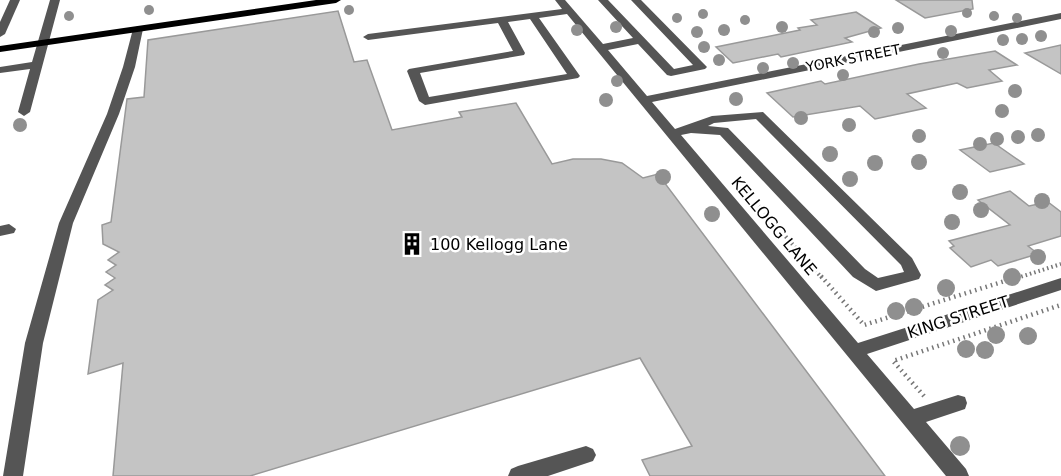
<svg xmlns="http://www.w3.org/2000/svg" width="1061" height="476" viewBox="0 0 1061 476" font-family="'DejaVu Sans',sans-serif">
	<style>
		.building { fill: #c4c4c4; stroke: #999; stroke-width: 1.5 }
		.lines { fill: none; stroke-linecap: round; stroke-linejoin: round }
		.path-far1 { stroke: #777; stroke-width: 4; stroke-dasharray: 1.5 3; stroke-linecap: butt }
		.path { stroke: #777; stroke-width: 4.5; stroke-dasharray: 1.5 4; stroke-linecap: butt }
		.minor { fill: #555; fill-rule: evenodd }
		.major { fill: #000; fill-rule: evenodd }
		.tree { fill: #8f8f8f }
		.labels { text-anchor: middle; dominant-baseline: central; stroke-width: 5; stroke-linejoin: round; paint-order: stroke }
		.far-street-label { font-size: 14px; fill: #000; stroke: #fff }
		.street-label { font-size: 16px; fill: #000; stroke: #fff }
		.poi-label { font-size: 16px; fill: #000; stroke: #fff; text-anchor: start }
	</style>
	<rect width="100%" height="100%" fill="#fff"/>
	<g class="building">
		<path d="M896 0H972L973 9 925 18Z"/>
		<path d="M338 11 354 62 367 60 392 130 462 117 459 112 516 103 552 164 573 159H601L622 163 643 178 658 174 885 476H650L642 460 692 446 640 358 250 476H113L123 363 88 374 98 300 113 290 105 285 115 278 106 272 116 265 108 260 119 252 103 244 102 225 111 222 127 99 144 97 148 40Z"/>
		<path d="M856 12 881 28 845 38 852 42 781 57 778 54 733 63 716 47 800 30 798 28 817 25 811 20Z"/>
		<path d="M1061 45V74L1025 53Z"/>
		<path d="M995 51 1017 65 989 70 1002 81 967 88 957 83 907 94 926 108 875 119 860 106 793 117 767 93 821 81 825 84 919 64Z"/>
		<path d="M994 143 1024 164 990 172 960 150Z"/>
		<path d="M1010 191 1029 206 1048 202 1061 212V236L1028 246 1037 253 1032 254 1034 255 998 266 991 260 971 267 950 248 954 246 949 241 1010 225 978 200Z"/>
	</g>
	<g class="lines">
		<g class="path-far1">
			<path d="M759 206 822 278"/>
			<path d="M1017 278 1061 264"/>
		</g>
		<g class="path">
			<path d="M821 276 864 325 1021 276"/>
			<path d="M924 396 893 361 1061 305"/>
		</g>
		<g class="minor">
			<path d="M10 0H20L5 34 0 37V22Z"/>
			<path d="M50 0H60L30 112 24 116 18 112 30 69 0 73V67L32 62Z"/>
			<path d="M555 0H565L603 44 633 38 598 0H608L674 69 693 65 631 0H641L707 67 705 69 671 76 667 75 638 44 608 50 647 96 1061 13V19L652 102 675 129 712 116 763 112 912 258 921 275 919 279 876 291 853 277 720 135 691 133 681 135 858 343 1061 278V290L867 354 914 409 958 395 965 397 967 403 965 409 926 422 966 469 969 476H946L567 14 539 18 580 76 578 78 425 105 419 101 407 71 409 69 513 51 498 23 368 40 363 37 368 34 562 9ZM530 19 567 74 429 97 420 73 524 55 525 53 508 22ZM756 119 901 265 904 272 878 278 865 269 728 128 708 126 714 123Z"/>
			<path d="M138 26 143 29 135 67 119 114 73 223 43 343 23 476H3L25 343 59 223 107 114 123 67 133 29Z"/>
			<path d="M9 224 16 229 14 233 0 236V226Z"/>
			<path d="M586 446 593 449 596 455 593 461 548 476H508L511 469 518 466Z"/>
		</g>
		<path class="major" d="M316 0H341L336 3 0 52V46Z"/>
	</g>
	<g class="tree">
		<circle cx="149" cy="10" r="5"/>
		<circle cx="349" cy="10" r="5"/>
		<circle cx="967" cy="13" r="5"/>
		<circle cx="703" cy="14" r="5"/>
		<circle cx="69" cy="16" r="5"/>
		<circle cx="994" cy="16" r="5"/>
		<circle cx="677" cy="18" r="5"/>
		<circle cx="1017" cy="18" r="5"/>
		<circle cx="745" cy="20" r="5"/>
		<circle cx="616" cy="27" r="6"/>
		<circle cx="782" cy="27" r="6"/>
		<circle cx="898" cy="28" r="6"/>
		<circle cx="577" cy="30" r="6"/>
		<circle cx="724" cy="30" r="6"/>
		<circle cx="951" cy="31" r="6"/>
		<circle cx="697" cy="32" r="6"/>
		<circle cx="874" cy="32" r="6"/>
		<circle cx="1041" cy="36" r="6"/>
		<circle cx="1022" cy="39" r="6"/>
		<circle cx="1003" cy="40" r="6"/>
		<circle cx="704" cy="47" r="6"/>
		<circle cx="943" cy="53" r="6"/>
		<circle cx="719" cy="60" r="6"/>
		<circle cx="793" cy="63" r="6"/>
		<circle cx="763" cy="68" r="6"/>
		<circle cx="843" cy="75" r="6"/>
		<circle cx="617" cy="81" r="6"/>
		<circle cx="1015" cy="91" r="7"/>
		<circle cx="736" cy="99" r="7"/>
		<circle cx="606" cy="100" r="7"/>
		<circle cx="1002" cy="111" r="7"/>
		<circle cx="801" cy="118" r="7"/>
		<circle cx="20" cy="125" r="7"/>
		<circle cx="849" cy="125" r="7"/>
		<circle cx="1038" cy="135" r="7"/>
		<circle cx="919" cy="136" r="7"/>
		<circle cx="1018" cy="137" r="7"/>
		<circle cx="997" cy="139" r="7"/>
		<circle cx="980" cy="144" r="7"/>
		<circle cx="830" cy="154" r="8"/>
		<circle cx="919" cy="162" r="8"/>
		<circle cx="875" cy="163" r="8"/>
		<circle cx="663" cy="177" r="8"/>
		<circle cx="850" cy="179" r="8"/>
		<circle cx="960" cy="192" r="8"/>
		<circle cx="1042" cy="201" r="8"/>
		<circle cx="981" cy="210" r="8"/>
		<circle cx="712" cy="214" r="8"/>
		<circle cx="952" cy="222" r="8"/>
		<circle cx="1038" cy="257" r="8"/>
		<circle cx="1012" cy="277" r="9"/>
		<circle cx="946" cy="288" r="9"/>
		<circle cx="914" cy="307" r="9"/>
		<circle cx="896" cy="311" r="9"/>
		<circle cx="996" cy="335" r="9"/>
		<circle cx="1028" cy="336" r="9"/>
		<circle cx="966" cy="349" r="9"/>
		<circle cx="985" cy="350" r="9"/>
		<circle cx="960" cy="446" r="10"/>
	</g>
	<defs>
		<g id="building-bare" transform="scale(1.8)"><path d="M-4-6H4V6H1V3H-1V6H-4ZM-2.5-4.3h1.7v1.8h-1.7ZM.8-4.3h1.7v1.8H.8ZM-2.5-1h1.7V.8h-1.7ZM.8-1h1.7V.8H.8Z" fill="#000" stroke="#fff" stroke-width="2.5" paint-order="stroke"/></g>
	</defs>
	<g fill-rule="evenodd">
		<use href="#building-bare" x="412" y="244"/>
	</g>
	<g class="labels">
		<g class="far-street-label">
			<text transform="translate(853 58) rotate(-11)">YORK STREET</text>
		</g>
		<g class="street-label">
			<text transform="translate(774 226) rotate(50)">KELLOGG LANE</text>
			<text transform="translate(958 317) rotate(-18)">KING STREET</text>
		</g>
		<g class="poi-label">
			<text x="430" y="244">100 Kellogg Lane</text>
		</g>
	</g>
</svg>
